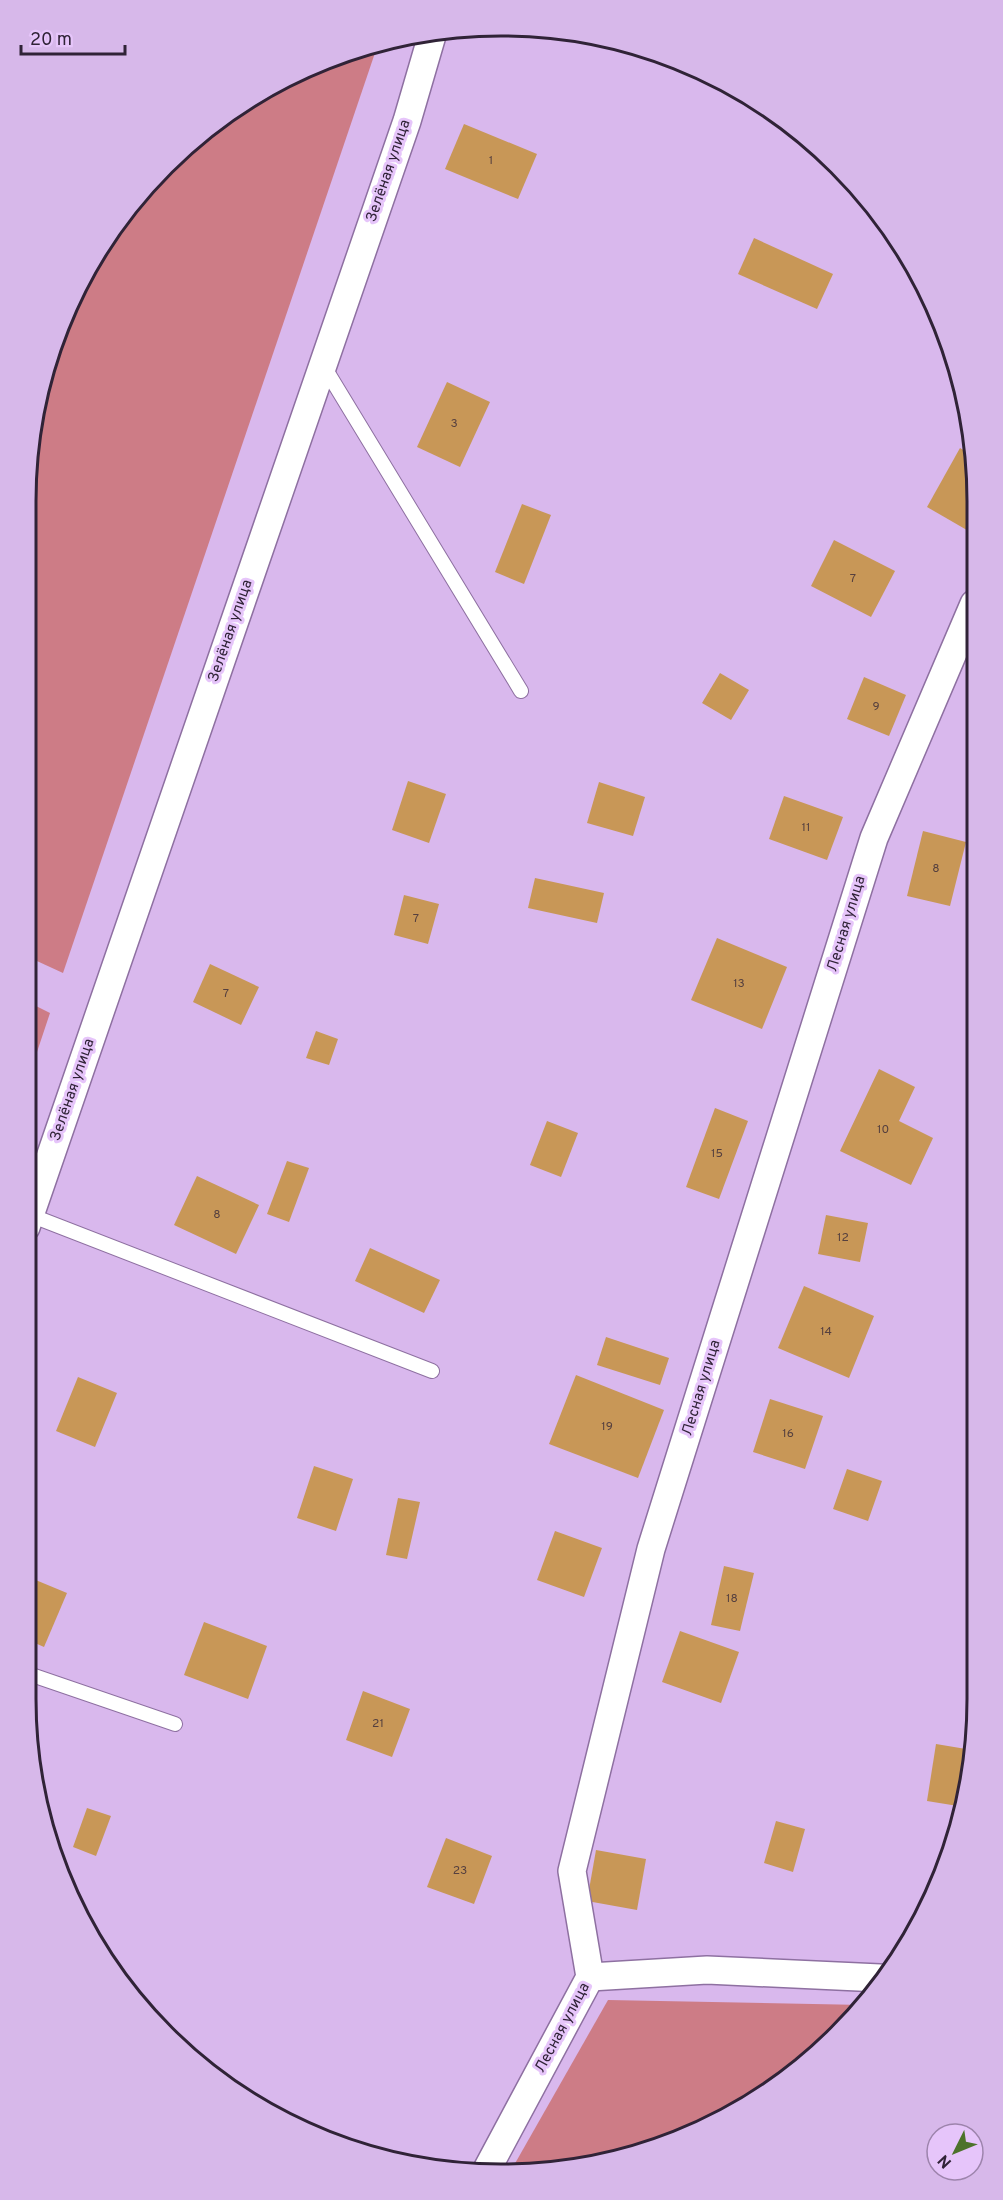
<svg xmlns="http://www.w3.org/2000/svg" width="1003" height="2200" viewBox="0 0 1003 2200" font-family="Overpass,sans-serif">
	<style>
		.forest { fill: #cd7c86 }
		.building { fill: #c89757 }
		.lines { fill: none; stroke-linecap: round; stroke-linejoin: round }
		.service-casing { stroke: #8e70a1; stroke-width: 16 }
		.minor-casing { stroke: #8e70a1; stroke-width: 30 }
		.service { stroke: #fff; stroke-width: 14 }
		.minor { stroke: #fff; stroke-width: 27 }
		.labels { text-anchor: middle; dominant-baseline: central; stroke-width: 6; stroke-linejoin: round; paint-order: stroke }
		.number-label { font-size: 12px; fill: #56403f }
		.street-label { font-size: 15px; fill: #302337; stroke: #e6c5fa }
		.rim { fill: none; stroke: #302337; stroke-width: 3 }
	</style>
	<rect width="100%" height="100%" fill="#d9b8ed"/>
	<g class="forest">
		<path d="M378 44 63 973 26 956V501L35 409 62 320 106 237 165 165 237 106 319 62Z"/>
		<path d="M26 1001 50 1013 26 1085Z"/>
		<path d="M608 2000 864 2005 859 2013 739 2111 594 2165 509 2174Z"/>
	</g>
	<g class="building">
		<path d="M464 124 537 154 518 199 445 169Z"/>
		<path d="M754 238 833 274 817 309 738 274Z"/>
		<path d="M447 382 490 402 460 467 417 447Z"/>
		<path d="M960 448 973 456 972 533 927 507Z"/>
		<path d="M522 504 551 515 524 584 495 572Z"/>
		<path d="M834 540 895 571 871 617 811 586Z"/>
		<path d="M720 673 749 690 731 720 702 703Z"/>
		<path d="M864 677 906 695 889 736 847 719Z"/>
		<path d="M973 727 974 728V753L968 751Z"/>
		<path d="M408 781 446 794 429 843 392 830Z"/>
		<path d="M599 782 645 797 633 836 587 823Z"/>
		<path d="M784 796 843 817 827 860 769 839Z"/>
		<path d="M923 831 966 842 950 906 907 896Z"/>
		<path d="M535 878 604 893 597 923 528 908Z"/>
		<path d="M404 895 439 904 428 944 394 935Z"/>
		<path d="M717 938 787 967 762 1029 691 1000Z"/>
		<path d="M210 964 259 987 241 1025 193 1002Z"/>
		<path d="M316 1031 338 1039 329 1065 306 1058Z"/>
		<path d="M879 1069 915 1087 899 1121 933 1138 911 1185 840 1151Z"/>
		<path d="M715 1108 748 1121 719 1199 686 1187Z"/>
		<path d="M547 1121 578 1133 561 1177 530 1165Z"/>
		<path d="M287 1161 309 1168 289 1222 267 1214Z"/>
		<path d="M197 1176 259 1205 236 1254 174 1225Z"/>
		<path d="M826 1215 868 1223 860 1262 818 1254Z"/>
		<path d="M370 1248 440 1280 424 1313 355 1281Z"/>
		<path d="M804 1286 874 1316 849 1378 778 1348Z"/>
		<path d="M606 1337 669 1358 660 1385 597 1365Z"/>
		<path d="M576 1375 664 1410 638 1478 549 1444Z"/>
		<path d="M78 1377 117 1393 95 1447 56 1431Z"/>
		<path d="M770 1399 823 1416 805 1469 753 1452Z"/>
		<path d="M314 1466 353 1479 336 1531 297 1518Z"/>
		<path d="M847 1469 882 1481 868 1521 833 1509Z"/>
		<path d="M398 1498 420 1502 407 1559 386 1555Z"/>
		<path d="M555 1531 602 1548 584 1597 537 1580Z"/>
		<path d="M724 1566 754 1573 740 1631 711 1625Z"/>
		<path d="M26 1576 67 1593 44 1647 26 1639Z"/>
		<path d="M204 1622 267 1646 248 1699 184 1675Z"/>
		<path d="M680 1631 739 1652 721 1703 662 1682Z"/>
		<path d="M363 1691 410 1709 392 1757 346 1740Z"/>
		<path d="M936 1744 972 1750 968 1792 964 1807 927 1801Z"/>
		<path d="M87 1808 111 1816 96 1856 73 1847Z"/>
		<path d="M776 1821 805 1829 793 1872 764 1863Z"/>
		<path d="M446 1838 492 1856 474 1904 427 1887Z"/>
		<path d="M596 1850 646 1859 637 1910 587 1901Z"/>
	</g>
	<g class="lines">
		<g class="service-casing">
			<g id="service">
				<path d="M323 365 521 691"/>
				<path d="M30 1215 432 1371"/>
				<path d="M26 1673 175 1724"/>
			</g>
		</g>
		<g class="minor-casing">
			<g id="minor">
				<path d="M26 1227 407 121 433 32"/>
				<path d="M590 1977 707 1970 880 1978"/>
				<path d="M485 2173 590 1977 572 1871 651 1549 874 838 974 604"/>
			</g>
		</g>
		<use href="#service" class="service"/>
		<use href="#minor" class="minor"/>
	</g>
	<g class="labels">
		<g class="number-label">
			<text x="491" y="161">1</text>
			<text x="454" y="424">3</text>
			<text x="853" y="579">7</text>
			<text x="876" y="707">9</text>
			<text x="806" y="828">11</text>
			<text x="936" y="869">8</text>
			<text x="416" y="919">7</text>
			<text x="739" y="984">13</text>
			<text x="226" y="994">7</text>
			<text x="883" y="1130">10</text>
			<text x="717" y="1154">15</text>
			<text x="217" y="1215">8</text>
			<text x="843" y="1238">12</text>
			<text x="826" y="1332">14</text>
			<text x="607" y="1427">19</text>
			<text x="788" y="1434">16</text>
			<text x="732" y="1599">18</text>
			<text x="378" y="1724">21</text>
			<text x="460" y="1871">23</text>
		</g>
		<g class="street-label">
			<text transform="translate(389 171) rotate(-71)">Зелёная улица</text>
			<text transform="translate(231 631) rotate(-71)">Зелёная улица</text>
			<text transform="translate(847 924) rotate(-73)">Лесная улица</text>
			<text transform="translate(73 1090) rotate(-71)">Зелёная улица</text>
			<text transform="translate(702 1388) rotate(-73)">Лесная улица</text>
			<text transform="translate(563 2028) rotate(-62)">Лесная улица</text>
		</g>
	</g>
	<path d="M0 0H1003V2200H0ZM501 36H502A465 465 0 0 1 967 501V1699A465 465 0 0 1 502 2164H501A465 465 0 0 1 36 1699V501A465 465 0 0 1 501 36Z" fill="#d7b8ea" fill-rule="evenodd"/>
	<path class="rim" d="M501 36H502A465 465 0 0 1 967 501V1699A465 465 0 0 1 502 2164H501A465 465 0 0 1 36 1699V501A465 465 0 0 1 501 36Z"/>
	<g transform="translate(955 2152) rotate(227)"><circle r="28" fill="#e6c5fa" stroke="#9d84ac" stroke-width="1.5"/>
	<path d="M0-4.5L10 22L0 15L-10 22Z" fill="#4d722b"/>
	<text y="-9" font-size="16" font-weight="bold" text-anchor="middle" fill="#302337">N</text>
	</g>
	<path d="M21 45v9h104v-9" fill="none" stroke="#302337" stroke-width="3"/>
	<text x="30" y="45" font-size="18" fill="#302337" stroke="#e6c5fa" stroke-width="4.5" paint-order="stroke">20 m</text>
</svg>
